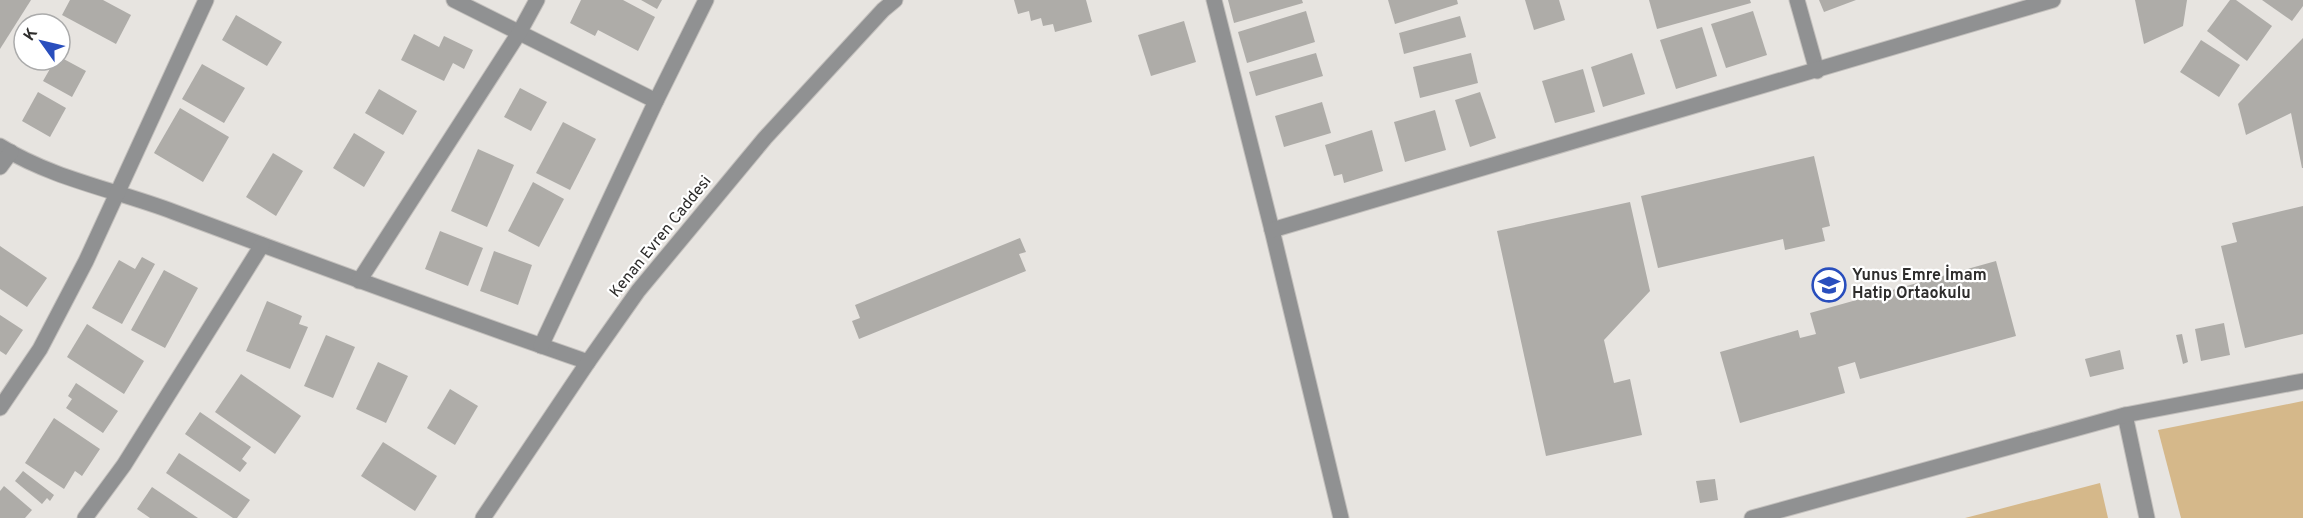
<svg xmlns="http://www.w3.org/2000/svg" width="2303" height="518" viewBox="0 0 2303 518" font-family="Overpass,sans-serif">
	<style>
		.green { fill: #d5b88a }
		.building { fill: #aeaca8 }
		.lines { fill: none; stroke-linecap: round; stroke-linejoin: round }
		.minor-casing { stroke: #c2bfbc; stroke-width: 17 }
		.minor { stroke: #909192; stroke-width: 15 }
		.labels { text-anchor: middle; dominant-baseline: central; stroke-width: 4.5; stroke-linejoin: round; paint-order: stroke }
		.street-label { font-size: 16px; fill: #2e2d2c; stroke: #fff }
		.poi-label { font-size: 16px; font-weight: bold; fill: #2e2d2c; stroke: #fff; text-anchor: start }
	</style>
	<rect width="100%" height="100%" fill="#e7e4e0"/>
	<g class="green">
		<path d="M2303 401V518H2181L2158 430Z"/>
		<path d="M2100 483 2108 518H1965Z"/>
	</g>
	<g class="building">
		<path d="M0 0H31L0 49Z"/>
		<path d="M70 0H103L131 15 116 44 62 15Z"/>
		<path d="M581 0H623L655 17 638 51 598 30 595 36 570 23Z"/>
		<path d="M641 0H662L657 9Z"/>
		<path d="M1014 0H1086L1092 22 1055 32 1053 24 1043 26 1041 18 1031 21 1029 11 1018 14Z"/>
		<path d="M1228 0H1302L1303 3 1234 23Z"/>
		<path d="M1388 0H1457L1458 4 1395 24Z"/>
		<path d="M1525 0H1559L1565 20 1534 30Z"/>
		<path d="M1649 0H1750L1751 3 1657 29Z"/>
		<path d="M1819 0H1856L1824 12Z"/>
		<path d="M2135 0H2187L2183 26 2144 44Z"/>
		<path d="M2230 0H2236L2272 26 2247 61 2207 31Z"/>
		<path d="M2262 0H2303V6L2292 21Z"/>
		<path d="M1306 11 1315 42 1247 63 1238 32Z"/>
		<path d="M1753 11 1767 55 1726 68 1711 24Z"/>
		<path d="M236 15 282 42 267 66 222 40Z"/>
		<path d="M1460 16 1466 37 1404 54 1399 33Z"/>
		<path d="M1184 21 1196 62 1151 76 1138 35Z"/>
		<path d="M1702 27 1717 76 1676 89 1660 40Z"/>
		<path d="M414 34 439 47 444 36 473 50 464 69 453 63 444 81 401 60Z"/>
		<path d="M2303 38V168H2302L2291 113 2246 135 2238 104Z"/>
		<path d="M2201 40 2240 65 2219 97 2180 72Z"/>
		<path d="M1316 53 1323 76 1256 96 1249 72Z"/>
		<path d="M1471 53 1478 83 1420 98 1413 67Z"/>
		<path d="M1632 53 1645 94 1603 107 1591 67Z"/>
		<path d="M60 57 86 71 72 97 43 81 55 60H60Z"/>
		<path d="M202 64 245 88 224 123 182 99Z"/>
		<path d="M1583 69 1595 112 1555 123 1542 81Z"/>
		<path d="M520 88 547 102 531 131 504 117Z"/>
		<path d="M379 89 417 111 403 135 365 113Z"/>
		<path d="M38 92 66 108 50 137 22 121Z"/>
		<path d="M1480 92 1496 138 1470 147 1455 100Z"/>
		<path d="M1322 102 1331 133 1284 147 1275 116Z"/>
		<path d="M180 108 229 137 203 182 154 153Z"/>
		<path d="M1435 110 1446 150 1405 162 1394 122Z"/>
		<path d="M563 122 596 139 570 190 536 173Z"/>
		<path d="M1372 130 1383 171 1344 183 1342 174 1334 176 1325 145Z"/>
		<path d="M354 133 385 152 364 187 333 168Z"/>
		<path d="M478 149 514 165 487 227 451 211Z"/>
		<path d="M273 153 303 171 276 216 246 197Z"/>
		<path d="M1814 156 1830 226 1822 228 1825 241 1785 250 1783 239 1658 268 1641 196Z"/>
		<path d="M533 182 564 199 539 247 508 231Z"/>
		<path d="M1630 202 1650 291 1604 340 1614 383 1630 379 1642 435 1546 456 1497 231Z"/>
		<path d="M2303 206V334L2245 348 2221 246 2237 242 2232 223Z"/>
		<path d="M440 231 483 248 468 286 425 269Z"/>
		<path d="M1020 238 1026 252 1019 254 1026 271 859 339 852 321 860 318 855 305Z"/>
		<path d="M0 246 47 278 27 307 0 289Z"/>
		<path d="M494 251 532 265 518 305 480 291Z"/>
		<path d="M142 257 155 264 122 324 92 308 119 260 135 269Z"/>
		<path d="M1996 261 2016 336 1860 379 1855 362 1838 367 1845 393 1740 423 1720 352 1798 330 1800 338 1816 334 1810 313Z"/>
		<path d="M164 270 198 288 165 348 131 330Z"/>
		<path d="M267 301 302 316 299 324 308 327 290 369 246 351Z"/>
		<path d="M0 315 23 330 6 355 0 351Z"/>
		<path d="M2224 323 2230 355 2201 361 2195 329Z"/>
		<path d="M87 324 144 361 124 394 67 357Z"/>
		<path d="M2182 334 2188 362 2183 364 2176 335Z"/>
		<path d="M326 335 355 347 333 398 304 386Z"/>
		<path d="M2120 350 2124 369 2090 377 2085 359Z"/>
		<path d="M378 362 408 376 386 423 356 409Z"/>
		<path d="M241 374 301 416 275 454 215 412Z"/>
		<path d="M76 383 118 411 103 433 66 408 72 399 68 396Z"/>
		<path d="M450 389 478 406 455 445 427 428Z"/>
		<path d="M200 412 251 447 242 459 247 463 240 472 185 434Z"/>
		<path d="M54 418 100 449 82 476 75 471 64 489 25 463Z"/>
		<path d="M383 442 437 476 415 511 361 476Z"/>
		<path d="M179 453 250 500 237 518H233L166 473Z"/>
		<path d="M23 471 54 495 50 501 47 498 42 504 15 481Z"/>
		<path d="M1715 479 1718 500 1700 503 1696 481Z"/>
		<path d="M4 486 32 510 25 518H0V491Z"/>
		<path d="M152 487 198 518H150L137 509Z"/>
	</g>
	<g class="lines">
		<g class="minor-casing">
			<g id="minor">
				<path d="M454 0 656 101"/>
				<path d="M1214 0 1272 230 1341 518"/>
				<path d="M1797 0 1817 71"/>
				<path d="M0 146C53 179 116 190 174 212 311 263 449 314 588 362"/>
				<path d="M0 167 11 152"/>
				<path d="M1272 230 2053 0"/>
				<path d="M359 281 519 33 537 0"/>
				<path d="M541 346 656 101 706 0"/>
				<path d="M0 408 40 349 86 261 206 0"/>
				<path d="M2125 415 2147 518"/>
				<path d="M85 518 124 465 262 245"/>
				<path d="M483 518 588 362 638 291 765 138 883 10 895 0"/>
				<path d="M1752 518 2125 415 2303 381"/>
			</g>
		</g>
		<use href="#minor" class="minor"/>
	</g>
	<defs>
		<g id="school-ring" transform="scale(1.725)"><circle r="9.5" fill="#fff" stroke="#294ebd" stroke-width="1.5"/><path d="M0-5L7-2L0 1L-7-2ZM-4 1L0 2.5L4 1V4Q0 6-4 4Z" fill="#294ebd"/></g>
	</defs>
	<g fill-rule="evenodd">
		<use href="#school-ring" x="1829" y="285"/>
	</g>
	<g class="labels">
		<g class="street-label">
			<text transform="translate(661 237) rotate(-51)">Kenan Evren Caddesi</text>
		</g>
		<g class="poi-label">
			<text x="1852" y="276">Yunus Emre İmam<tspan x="1852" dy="18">Hatip Ortaokulu</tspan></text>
		</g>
	</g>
	<g transform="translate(42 42) rotate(304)"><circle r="28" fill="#ffffff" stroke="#ababab" stroke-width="1.5"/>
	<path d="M0-4.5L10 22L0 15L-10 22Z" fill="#294ebd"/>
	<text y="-9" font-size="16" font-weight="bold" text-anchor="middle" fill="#2e2d2c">K</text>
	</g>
</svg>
